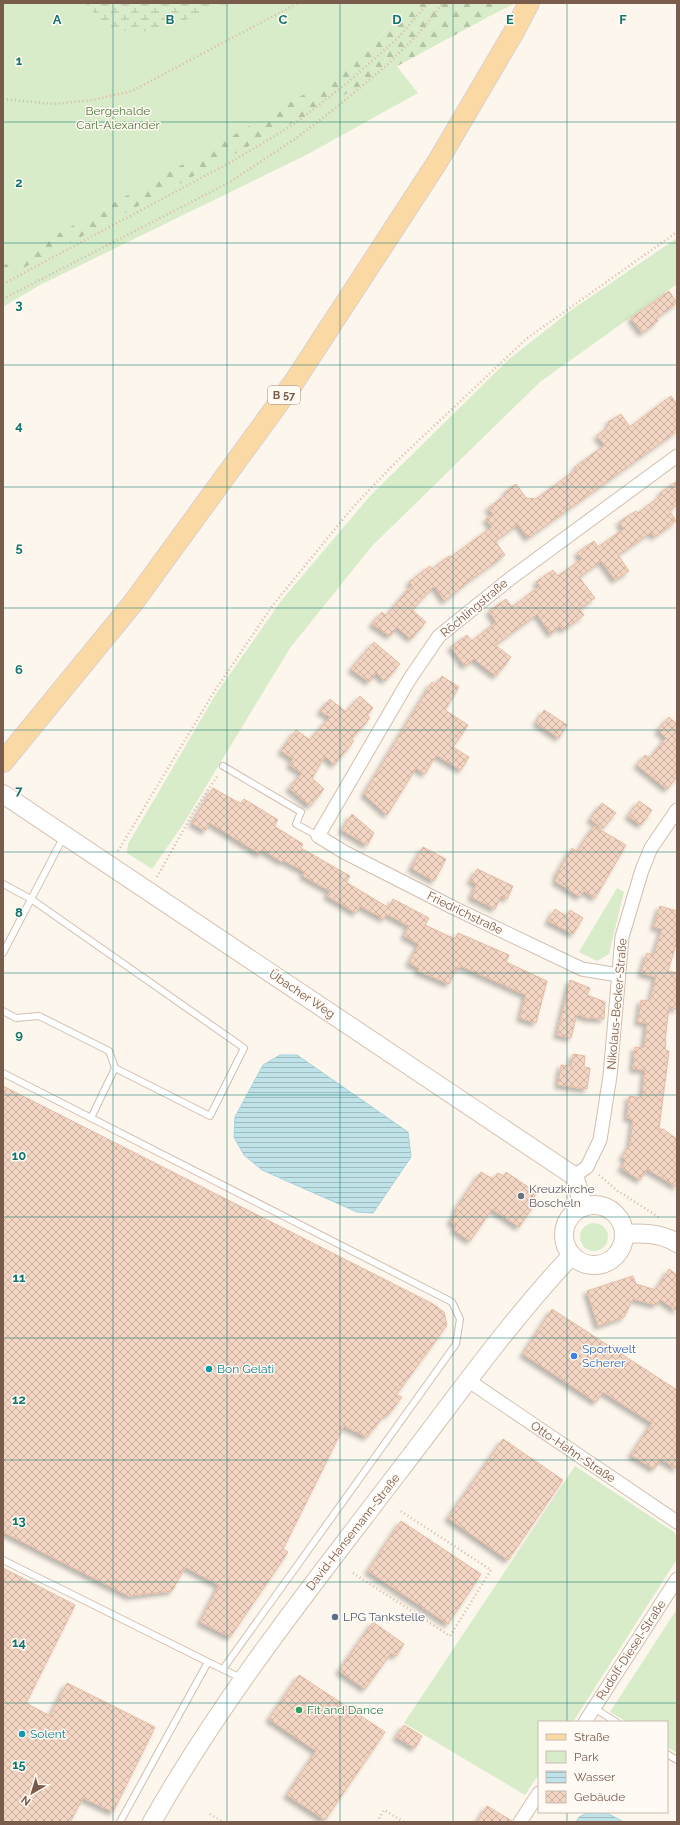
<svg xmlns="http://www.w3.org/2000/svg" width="680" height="1825" viewBox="0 0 680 1825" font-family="Raleway,sans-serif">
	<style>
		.green { fill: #d8ecc9 }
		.forest { fill: url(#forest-firs) }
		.wetland { fill: url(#wetland-marsh) }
		.water { fill: url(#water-rules); stroke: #a5d3da }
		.building { fill: url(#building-cross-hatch); stroke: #e6bba3; filter: url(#shadow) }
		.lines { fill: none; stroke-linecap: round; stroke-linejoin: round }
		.lane-casing { stroke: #d1beb0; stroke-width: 8 }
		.street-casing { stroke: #d1beb0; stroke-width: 15 }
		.secondary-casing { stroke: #d6c0b0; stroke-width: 20 }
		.primary-casing { stroke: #dad1cd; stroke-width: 22 }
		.path { stroke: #d9b8a5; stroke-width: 2.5; stroke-dasharray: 1 3; stroke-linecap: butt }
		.lane { stroke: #fff; stroke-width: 6 }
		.street { stroke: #fff; stroke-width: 13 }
		.secondary { stroke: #fff; stroke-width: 18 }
		.primary { stroke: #fbd9a5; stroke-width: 20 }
		.grid { fill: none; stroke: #0f766e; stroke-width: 1; stroke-opacity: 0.55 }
		.worship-dot { fill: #6b7280; stroke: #fffaf3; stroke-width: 1.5 }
		.shop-dot { fill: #3f7fe0; stroke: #fffaf3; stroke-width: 1.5 }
		.culture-dot { fill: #0f9aa8; stroke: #fffaf3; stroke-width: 1.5 }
		.service-dot { fill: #5c6f8a; stroke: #fffaf3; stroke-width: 1.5 }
		.leisure-dot { fill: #2e9e5b; stroke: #fffaf3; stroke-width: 1.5 }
		.labels { text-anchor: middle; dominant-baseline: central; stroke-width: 3; stroke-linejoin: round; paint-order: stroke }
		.shield { fill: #fffaf3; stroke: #a28b7f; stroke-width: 1 }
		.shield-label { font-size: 11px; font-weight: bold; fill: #7a5c4d }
		.park-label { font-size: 12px; fill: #537a41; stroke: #fffaf3 }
		.street-label { font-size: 12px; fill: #7a5c4d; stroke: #fffaf3 }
		.worship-label { font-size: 12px; fill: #5b616d; stroke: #fffaf3; text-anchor: start }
		.shop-label { font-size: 12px; fill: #366cbe; stroke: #fffaf3; text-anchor: start }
		.culture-label { font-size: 12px; fill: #0d838f; stroke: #fffaf3; text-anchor: start }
		.service-label { font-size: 12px; fill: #4e5e75; stroke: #fffaf3; text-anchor: start }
		.leisure-label { font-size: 12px; fill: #27864d; stroke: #fffaf3; text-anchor: start }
		.grid-label { font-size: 13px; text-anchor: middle; font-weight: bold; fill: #0f766e; stroke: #fffaf3; stroke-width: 3; stroke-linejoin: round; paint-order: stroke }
	</style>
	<defs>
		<pattern id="forest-firs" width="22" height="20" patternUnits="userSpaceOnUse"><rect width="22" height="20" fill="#d8ecc9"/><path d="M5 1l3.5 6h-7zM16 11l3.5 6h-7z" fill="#b4c2a5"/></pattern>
		<pattern id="wetland-marsh" width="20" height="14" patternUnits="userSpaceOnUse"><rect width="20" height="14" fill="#d8ecc9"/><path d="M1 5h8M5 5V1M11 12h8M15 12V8" fill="none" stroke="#b4c2a5"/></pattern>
		<pattern id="water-rules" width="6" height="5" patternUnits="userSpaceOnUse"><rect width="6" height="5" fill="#bfe3e8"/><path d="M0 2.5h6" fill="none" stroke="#a0bbbe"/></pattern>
		<pattern id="building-cross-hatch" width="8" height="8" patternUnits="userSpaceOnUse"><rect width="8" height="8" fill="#f3d5c3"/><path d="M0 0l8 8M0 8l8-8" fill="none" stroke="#cab0a1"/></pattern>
		<filter id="shadow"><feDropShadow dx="-3.5" dy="3.5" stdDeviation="2" flood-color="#0004"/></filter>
	</defs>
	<rect width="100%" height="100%" fill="#fdf6ec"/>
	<g class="green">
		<path d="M3 3H411L376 40 418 93 308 154 40 285 3 307Z"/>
		<path d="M495 3H516L488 17Z"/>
		<path d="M677 238V284L540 382 372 546 290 648 182 826 152 869 127 853 128 844 216 694 281 601 370 496 508 360 570 311Z"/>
		<path d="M617 888 624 892 609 954 597 961 579 952Z"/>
		<circle cx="594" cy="1237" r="14"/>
		<path d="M575 1466 674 1532 677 1537V1559L573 1722H539V1774L525 1795 404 1723Z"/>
		<path d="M677 1609V1753L667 1747V1722H627L610 1712Z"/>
	</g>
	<path class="forest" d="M411 3H495L488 17 3 279V266L63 231 205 152 351 67Z"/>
	<path class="wetland" d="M85 3H233L222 5 171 26 138 33 107 27Z"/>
	<g class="water">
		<path d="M280 1055H297L408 1132 411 1157 373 1213 357 1212 262 1170 244 1155 234 1137 235 1117 263 1065Z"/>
		<path d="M589 1812H605L624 1822H576L579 1817Z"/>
	</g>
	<g class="building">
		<path d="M669 291 677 303 656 318 658 321 642 333 631 318Z"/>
		<path d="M671 396 677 404V431L528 538 518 524 495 541 505 555 470 580 445 601 434 586 412 610 426 622 411 639 397 627 390 636 372 624 382 612 386 616 412 585 409 582 430 566 432 569 449 556 451 557 492 527 486 519 493 514 488 508 507 494 505 492 516 484 526 498 536 499 577 469 575 467 605 445 597 436 610 425 608 422 621 414 630 427Z"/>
		<path d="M677 481V505L669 510 676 521 654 537 651 532 618 555 629 571 615 580 601 561 579 577 595 598 579 609 584 615 563 630 560 626 551 634 537 614 495 645 511 657 496 676 474 659 465 666 451 647 467 635 472 641 496 622 489 611 506 599 512 607 540 586 536 582 553 570 558 576 582 559 577 553 594 541 598 547 624 529 619 522 636 511 638 513 662 495 660 493Z"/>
		<path d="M374 642 400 664 385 681 376 673 369 682 351 669Z"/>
		<path d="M442 676 459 687 445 710 468 725 453 747 469 757 461 770 436 755 425 774 416 768 387 815 364 794 432 682 436 685Z"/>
		<path d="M360 696 373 708 367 715 370 718 351 739 354 741 334 765 325 756 312 778 324 789 310 806 289 788 302 773 290 765 293 759 281 751 296 730 310 740 330 717 320 711 330 699 346 712Z"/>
		<path d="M544 710 567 725 559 738 536 723Z"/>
		<path d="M669 717 677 724V777L667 789 637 765 645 755 650 758 666 738 658 730Z"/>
		<path d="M213 788 241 804 244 799 278 820 274 826 303 844 301 848 350 876 346 882 389 908 393 899 429 918 425 925 455 939 458 933 509 955 506 962 547 981 536 1023 520 1018 526 995 461 966 459 969 457 967 449 984 418 971 419 968 409 963 419 944 404 936 409 926 386 914 384 919 360 906 356 913 327 896 330 891 303 876 305 872 283 860 282 862 263 850 260 854 210 823 205 831 192 823Z"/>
		<path d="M639 801 652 810 641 825 628 816Z"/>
		<path d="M602 803 616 813 602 829 590 819Z"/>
		<path d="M352 814 374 833 367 845 342 830Z"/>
		<path d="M594 826 626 845 595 898 584 891 580 897 555 881 558 876 556 875 572 848 577 852Z"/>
		<path d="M423 847 446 859 434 881 411 868Z"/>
		<path d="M477 869 513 886 507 899 501 896 495 909 471 897 477 884 470 881Z"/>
		<path d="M660 906 677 911V941L668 971 677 973V1009L669 1007 665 1041H666L665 1050 669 1051 659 1129H663L677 1139V1187L647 1169 640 1180 621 1168 626 1160 622 1157 630 1145 633 1119 627 1118 629 1096 642 1098 645 1070 633 1069 635 1047 644 1048 647 1023 638 1022 641 1000 650 1001 656 977 641 973 647 953 654 955 662 929 654 927Z"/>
		<path d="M555 909 566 916 564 919 570 910 583 918 573 934 548 921Z"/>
		<path d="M570 980 590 988 587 995 605 1002 604 1019 587 1018 577 1014 571 1038 557 1035Z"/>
		<path d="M573 1054 585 1056 584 1067 590 1068 587 1089 558 1085 561 1065 571 1066Z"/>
		<path d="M3 1086 433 1304 444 1312 447 1325 396 1395 402 1397 388 1415 385 1414 367 1437 344 1426 283 1549 288 1552 230 1637 200 1622 219 1585 185 1567 172 1591 129 1596 3 1532Z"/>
		<path d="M481 1172 493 1179 498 1173 504 1176 506 1172 537 1193 532 1200 536 1202 519 1227 492 1209 470 1241 454 1230 456 1226 450 1221 457 1211 455 1210Z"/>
		<path d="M669 1269 677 1275V1311L660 1299 656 1305 633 1299 624 1317 598 1326 587 1291 633 1276 636 1284 656 1290Z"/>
		<path d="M552 1309 677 1390V1469L661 1459 654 1469 631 1455 652 1423 603 1392 596 1402 523 1354Z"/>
		<path d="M503 1439 563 1480 508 1560 448 1518Z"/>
		<path d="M401 1521 481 1574 448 1624 368 1571Z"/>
		<path d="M3 1568 75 1605 26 1703 50 1716 67 1683 155 1727 113 1812 83 1798 70 1822H3Z"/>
		<path d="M373 1622 404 1644 396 1656 391 1653 365 1689 339 1671Z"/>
		<path d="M299 1675 385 1732 325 1820 287 1795 316 1751 269 1719Z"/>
		<path d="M404 1725 422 1736 415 1748 396 1737Z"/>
		<path d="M487 1806 512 1821V1822H477Z"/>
	</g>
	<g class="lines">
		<g class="lane-casing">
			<g id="lane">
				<path d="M223 766 301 812 296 824 318 836"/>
				<path d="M3 884 31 899 244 1048 210 1116 115 1068 109 1051 39 1016 16 1018 3 1011"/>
				<path d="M3 953 64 836"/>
				<path d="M3 1073 452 1302 460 1319 456 1344 223 1669"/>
				<path d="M91 1118 115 1068"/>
				<path d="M3 1560 208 1662 120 1822"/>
				<path d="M208 1662 241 1678"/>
				<path d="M594 1708 616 1722"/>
				<path d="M667 1754 677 1760"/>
			</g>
		</g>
		<g class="street-casing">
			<g id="street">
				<path d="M618 975 582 969 454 908 344 852 318 836 409 680 439 636 511 578 677 456"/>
				<path d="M574 1176 587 1167 600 1140 610 1076 622 937 642 870 651 848 677 810"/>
				<path d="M469 1381 677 1522"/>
				<path d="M585 1722 677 1579"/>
				<path d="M520 1822 539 1793"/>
			</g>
		</g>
		<g class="secondary-casing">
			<g id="secondary">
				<path d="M3 794 574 1176 584 1207"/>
				<circle cx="594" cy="1235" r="30"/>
				<path d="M624 1234C643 1233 661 1233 677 1243"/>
				<path d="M152 1822C222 1698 311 1587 397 1474 454 1400 508 1323 572 1255"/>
			</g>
		</g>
		<g class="primary-casing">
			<path id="primary" d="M3 762 133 603 294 382 438 161 515 30 529 3"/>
		</g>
		<g class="path">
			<path d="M3 99 53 104 93 100 132 91 298 3"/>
			<path d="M3 284 231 162 293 125 346 84 397 39 428 3"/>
			<path d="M3 299 230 182 295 139 337 107 387 65 420 32 443 3"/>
			<path d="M118 851 214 692 273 605 353 507 397 461 526 339 677 232"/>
			<path d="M157 877 194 811 218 775"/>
			<path d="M599 1175 618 1191 660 1218"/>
			<path d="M353 1573 450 1636 491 1570 399 1510"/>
			<path d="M210 1814 223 1822"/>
			<path d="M377 1822 384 1810 404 1822"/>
		</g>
		<use href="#lane" class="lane"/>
		<use href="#street" class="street"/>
		<use href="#secondary" class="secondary"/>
		<use href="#primary" class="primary"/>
	</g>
	<path class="grid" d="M113 3V1822M227 3V1822M340 3V1822M453 3V1822M567 3V1722M3 122H677M3 243H677M3 365H677M3 487H677M3 608H677M3 730H677M3 852H677M3 973H677M3 1095H677M3 1217H677M3 1338H677M3 1460H677M3 1582H677M3 1703H677M567 1812V1822"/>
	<circle class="worship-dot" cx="521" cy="1196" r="4"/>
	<circle class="shop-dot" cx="574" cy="1356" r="4"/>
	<g class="culture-dot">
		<circle cx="209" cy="1369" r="4"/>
		<circle cx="22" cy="1734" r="4"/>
	</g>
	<circle class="service-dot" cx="335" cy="1617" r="4"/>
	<circle class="leisure-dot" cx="299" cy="1710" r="4"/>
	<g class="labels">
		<rect class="shield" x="268" y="386" width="32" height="18" rx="3"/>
		<g class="shield-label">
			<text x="284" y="395">B 57</text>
		</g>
		<g class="park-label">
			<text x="118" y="111">Bergehalde<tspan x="118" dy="14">Carl-Alexander</tspan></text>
		</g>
		<g class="street-label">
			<text transform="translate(474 608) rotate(-40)">Röchlingstraße</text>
			<text transform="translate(465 913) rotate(26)">Friedrichstraße</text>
			<text transform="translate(302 994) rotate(34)">Übacher Weg</text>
			<text transform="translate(617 1004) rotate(-85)">Nikolaus-Becker-Straße</text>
			<text transform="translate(573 1452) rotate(34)">Otto-Hahn-Straße</text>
			<text transform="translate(353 1532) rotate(-52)">David-Hansemann-Straße</text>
			<text transform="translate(631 1650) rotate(-57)">Rudolf-Diesel-Straße</text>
		</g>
		<g class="worship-label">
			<text x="529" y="1189">Kreuzkirche<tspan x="529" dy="14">Boscheln</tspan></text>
		</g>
		<g class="shop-label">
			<text x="582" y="1349">Sportwelt<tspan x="582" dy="14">Scherer</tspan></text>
		</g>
		<g class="culture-label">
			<text x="217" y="1369">Bon Gelati</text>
			<text x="30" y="1734">Solent</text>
		</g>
		<g class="service-label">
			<text x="343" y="1617">LPG Tankstelle</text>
		</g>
		<g class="leisure-label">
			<text x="307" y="1710">Fit and Dance</text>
		</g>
	</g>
	<g class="grid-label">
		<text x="57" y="24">A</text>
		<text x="170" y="24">B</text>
		<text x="283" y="24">C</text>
		<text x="397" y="24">D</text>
		<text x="510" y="24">E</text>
		<text x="623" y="24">F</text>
		<text x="19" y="65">1</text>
		<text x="19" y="187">2</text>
		<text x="19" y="309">3</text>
		<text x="19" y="430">4</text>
		<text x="19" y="552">5</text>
		<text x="19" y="674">6</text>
		<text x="19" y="795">7</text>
		<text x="19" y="917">8</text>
		<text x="19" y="1039">9</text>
		<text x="19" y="1160">10</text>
		<text x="19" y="1282">11</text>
		<text x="19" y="1404">12</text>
		<text x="19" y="1525">13</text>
		<text x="19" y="1647">14</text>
		<text x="19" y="1769">15</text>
	</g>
	<rect width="680" height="1825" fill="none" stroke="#7a5c4d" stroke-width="8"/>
	<rect x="538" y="1721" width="130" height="92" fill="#fffaf3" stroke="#cabbb1"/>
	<rect x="546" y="1734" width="20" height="6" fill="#fbd9a5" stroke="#cabbb1"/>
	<text x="574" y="1741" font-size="12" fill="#7a5c4d">Straße</text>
	<rect x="546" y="1751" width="20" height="12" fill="#d8ecc9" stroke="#cabbb1"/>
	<text x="574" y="1761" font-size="12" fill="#7a5c4d">Park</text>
	<rect x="546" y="1771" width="20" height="12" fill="url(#water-rules)" stroke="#cabbb1"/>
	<text x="574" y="1781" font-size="12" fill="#7a5c4d">Wasser</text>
	<rect x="546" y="1791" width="20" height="12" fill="url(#building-cross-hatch)" stroke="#cabbb1"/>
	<text x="574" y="1801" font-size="12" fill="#7a5c4d">Gebäude</text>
	<g transform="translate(32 1793) rotate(218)" stroke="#fffaf3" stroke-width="3" paint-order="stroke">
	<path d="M0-3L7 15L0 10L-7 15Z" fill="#7a5c4d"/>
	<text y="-6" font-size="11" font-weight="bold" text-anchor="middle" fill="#7a5c4d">N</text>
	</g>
</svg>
